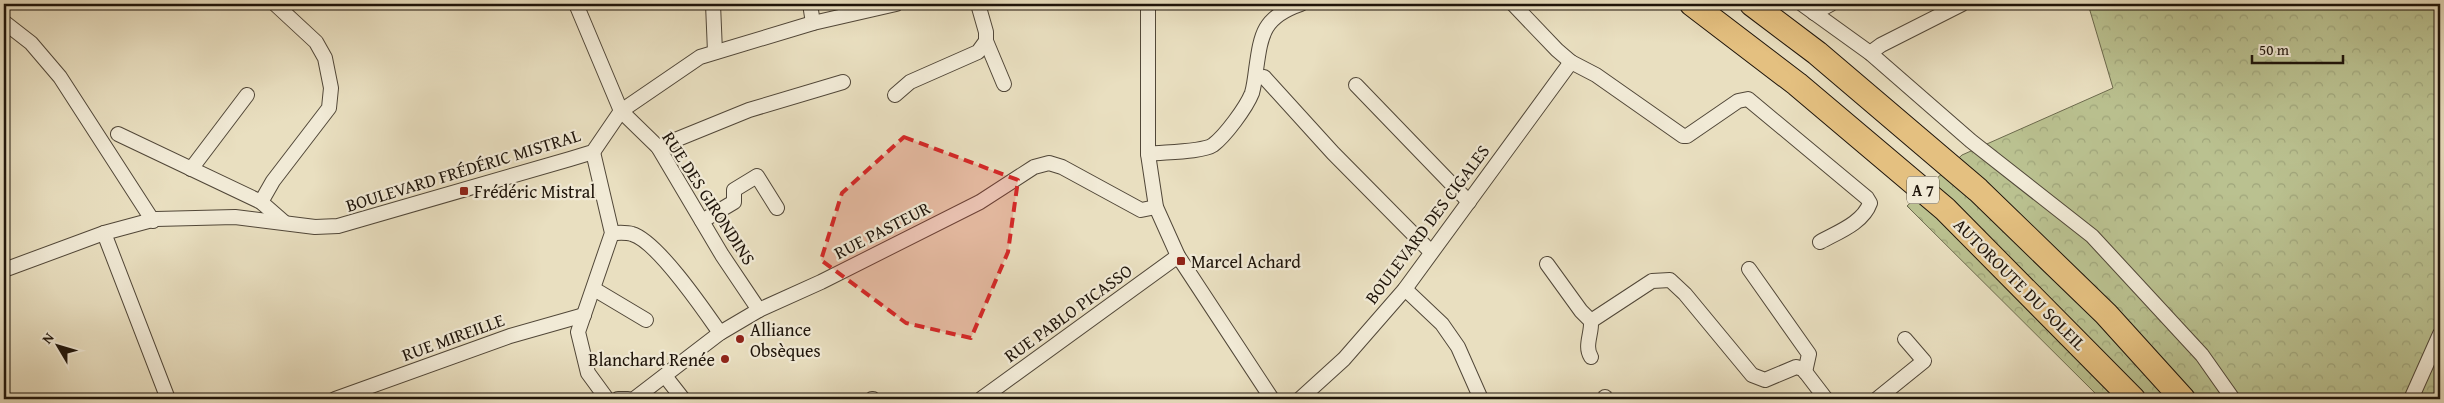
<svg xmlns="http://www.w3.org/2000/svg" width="2444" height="403" viewBox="0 0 2444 403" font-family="'Gentium Book Plus',serif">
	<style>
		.forest { fill: url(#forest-crowns); stroke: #6c6a4d }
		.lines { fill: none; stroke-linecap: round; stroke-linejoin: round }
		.minor-casing { stroke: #514738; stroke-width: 16 }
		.motorway-casing { stroke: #1e140a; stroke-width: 26 }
		.minor { stroke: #f1ead6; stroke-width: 14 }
		.motorway { stroke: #e4c080; stroke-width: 24 }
		.marked { fill: #d62828; fill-opacity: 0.2; stroke: #d62828; stroke-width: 4; stroke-dasharray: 10 6; stroke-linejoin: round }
		.poi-dot { fill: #8f2418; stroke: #f1ead6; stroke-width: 2 }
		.labels { text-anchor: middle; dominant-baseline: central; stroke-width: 4.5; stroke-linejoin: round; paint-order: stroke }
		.shield { fill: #f1ead6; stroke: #5d5447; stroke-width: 1 }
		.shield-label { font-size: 16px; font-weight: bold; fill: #1e140a }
		.street-label { font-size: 18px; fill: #1e140a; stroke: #f1ead6 }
		.poi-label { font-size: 18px; fill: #1e140a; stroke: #f1ead6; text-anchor: start }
	</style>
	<defs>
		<pattern id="forest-crowns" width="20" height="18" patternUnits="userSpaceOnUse" patternTransform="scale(1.25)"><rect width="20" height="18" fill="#bac190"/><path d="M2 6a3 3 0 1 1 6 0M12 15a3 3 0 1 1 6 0" fill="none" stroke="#9fa57b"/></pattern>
	</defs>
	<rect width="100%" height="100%" fill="#e9dfc0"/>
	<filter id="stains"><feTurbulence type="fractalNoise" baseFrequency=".004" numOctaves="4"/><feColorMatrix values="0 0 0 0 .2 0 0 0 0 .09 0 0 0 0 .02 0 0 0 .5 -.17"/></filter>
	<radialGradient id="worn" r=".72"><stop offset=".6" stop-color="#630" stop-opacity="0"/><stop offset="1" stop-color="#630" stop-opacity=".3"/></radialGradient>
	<path class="forest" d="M2088 4H2440V399H2101L1907 206 1962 155 2113 88Z"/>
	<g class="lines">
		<g class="minor-casing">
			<g id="minor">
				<path d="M576 4 621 111 658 147 722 255 759 310"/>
				<path d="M713 4 715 52"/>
				<path d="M810 4 813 23"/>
				<path d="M1148 4V154L1156 207 1178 256 1272 399"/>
				<path d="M1513 4 1557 50 1571 62 1596 75 1683 136H1687L1738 101 1748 99 1867 198 1870 203C1863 223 1838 232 1820 242"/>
				<path d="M1802 4 1870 53 1971 141 2092 236 2202 355 2233 399"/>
				<path d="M1814 13 1831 4"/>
				<path d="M4 22 31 43 60 77 153 221"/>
				<path d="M986 41 1004 84"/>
				<path d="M1870 53 1881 45 1962 4"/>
				<path d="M1264 77 1333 153 1431 252"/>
				<path d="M1356 85 1469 202"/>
				<path d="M895 95 910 82 978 52 986 41V32L978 4"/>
				<path d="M118 134 261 202 285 223"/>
				<path d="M658 147 749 110 843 82"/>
				<path d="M593 152 612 233 578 332 588 373 607 399"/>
				<path d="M1148 154C1163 152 1203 152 1213 145 1225 136 1246 108 1252 93 1254 86 1255 78 1256 70 1261 34 1263 17 1301 4"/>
				<path d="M191 169 247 95"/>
				<path d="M261 202 273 181 329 108 331 88 325 58 316 42 275 4"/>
				<path d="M702 221 734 202V190L757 176 777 208"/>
				<path d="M104 233 168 399"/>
				<path d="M612 233C618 233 626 232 632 234 657 241 704 310 720 333"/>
				<path d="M1547 264 1581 311 1591 321 1652 281 1670 280 1685 294 1752 375 1765 380 1796 367 1803 369 1826 399"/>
				<path d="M1749 269 1809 354 1805 372"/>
				<path d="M4 270 104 233 156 219 235 217 315 227 338 226 570 159 593 152 621 111 700 57 813 23 896 4"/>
				<path d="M594 289 646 320"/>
				<path d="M1405 289 1442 324 1458 347 1481 399"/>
				<path d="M1591 321C1592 334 1584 346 1591 357"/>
				<path d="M665 376 683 399"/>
				<path d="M335 399 510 336 584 315"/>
				<path d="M618 399H628"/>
				<path d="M634 399 720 333 759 310 821 282 980 202 1034 167 1049 163 1062 167 1141 210 1156 207"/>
				<path d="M872 399H873"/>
				<path d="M981 399 1178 256"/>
				<path d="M1300 399 1344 359 1405 289 1571 62"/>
				<path d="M1605 399V397"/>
				<path d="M1877 399 1924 361 1905 339"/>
				<path d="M2411 399 2440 334"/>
			</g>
		</g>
		<g class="motorway-casing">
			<g id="motorway">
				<path d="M1692 4 1797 84 1945 209 2133 399"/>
				<path d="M1752 4 1817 53 1978 190 2106 314 2183 399"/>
			</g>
		</g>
		<use href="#minor" class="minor"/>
		<use href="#motorway" class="motorway"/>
	</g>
	<path class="marked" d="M904 137 1018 180 1008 252 971 338 906 323 821 260 842 193Z"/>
	<g class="poi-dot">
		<rect x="459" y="186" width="10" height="10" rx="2.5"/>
		<rect x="1176" y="256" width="10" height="10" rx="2.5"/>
		<circle cx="740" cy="339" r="5"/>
		<circle cx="725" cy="359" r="5"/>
	</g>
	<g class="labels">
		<rect class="shield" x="1907" y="176.5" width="32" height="27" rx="4"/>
		<g class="shield-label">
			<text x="1923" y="190">A 7</text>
		</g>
		<g class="street-label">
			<text transform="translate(463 170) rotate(-17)">BOULEVARD FRÉDÉRIC MISTRAL</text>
			<text transform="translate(709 198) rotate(57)">RUE DES GIRONDINS</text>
			<text transform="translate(1427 224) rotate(-53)">BOULEVARD DES CIGALES</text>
			<text transform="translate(882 230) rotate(-27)">RUE PASTEUR</text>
			<text transform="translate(2020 284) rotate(45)">AUTOROUTE DU SOLEIL</text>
			<text transform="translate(1068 313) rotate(-36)">RUE PABLO PICASSO</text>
			<text transform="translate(453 337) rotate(-20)">RUE MIREILLE</text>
		</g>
		<g class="poi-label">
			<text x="474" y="191">Frédéric Mistral</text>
			<text x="1191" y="261">Marcel Achard</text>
			<text x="750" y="329">Alliance<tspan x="750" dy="21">Obsèques</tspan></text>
			<text x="715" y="359" text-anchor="end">Blanchard Renée</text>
		</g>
	</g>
	<rect width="2444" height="403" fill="none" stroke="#e9dfc0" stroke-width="20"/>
	<rect x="5" y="5" width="2434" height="393" fill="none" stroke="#1e140a" stroke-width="2.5"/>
	<rect x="10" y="10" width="2424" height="383" fill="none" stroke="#1e140a"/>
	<g transform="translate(58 346) rotate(308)" stroke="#f1ead6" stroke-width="4" paint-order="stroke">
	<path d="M0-4L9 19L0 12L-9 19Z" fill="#1e140a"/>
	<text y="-8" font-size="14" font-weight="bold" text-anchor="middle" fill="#1e140a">N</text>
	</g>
	<path d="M2252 55v8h91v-8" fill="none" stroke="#1e140a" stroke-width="2.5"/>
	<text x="2259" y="55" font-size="15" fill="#1e140a" stroke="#f1ead6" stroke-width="4" paint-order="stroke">50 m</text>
	<rect width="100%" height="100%" filter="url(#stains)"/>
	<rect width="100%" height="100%" fill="url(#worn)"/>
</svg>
